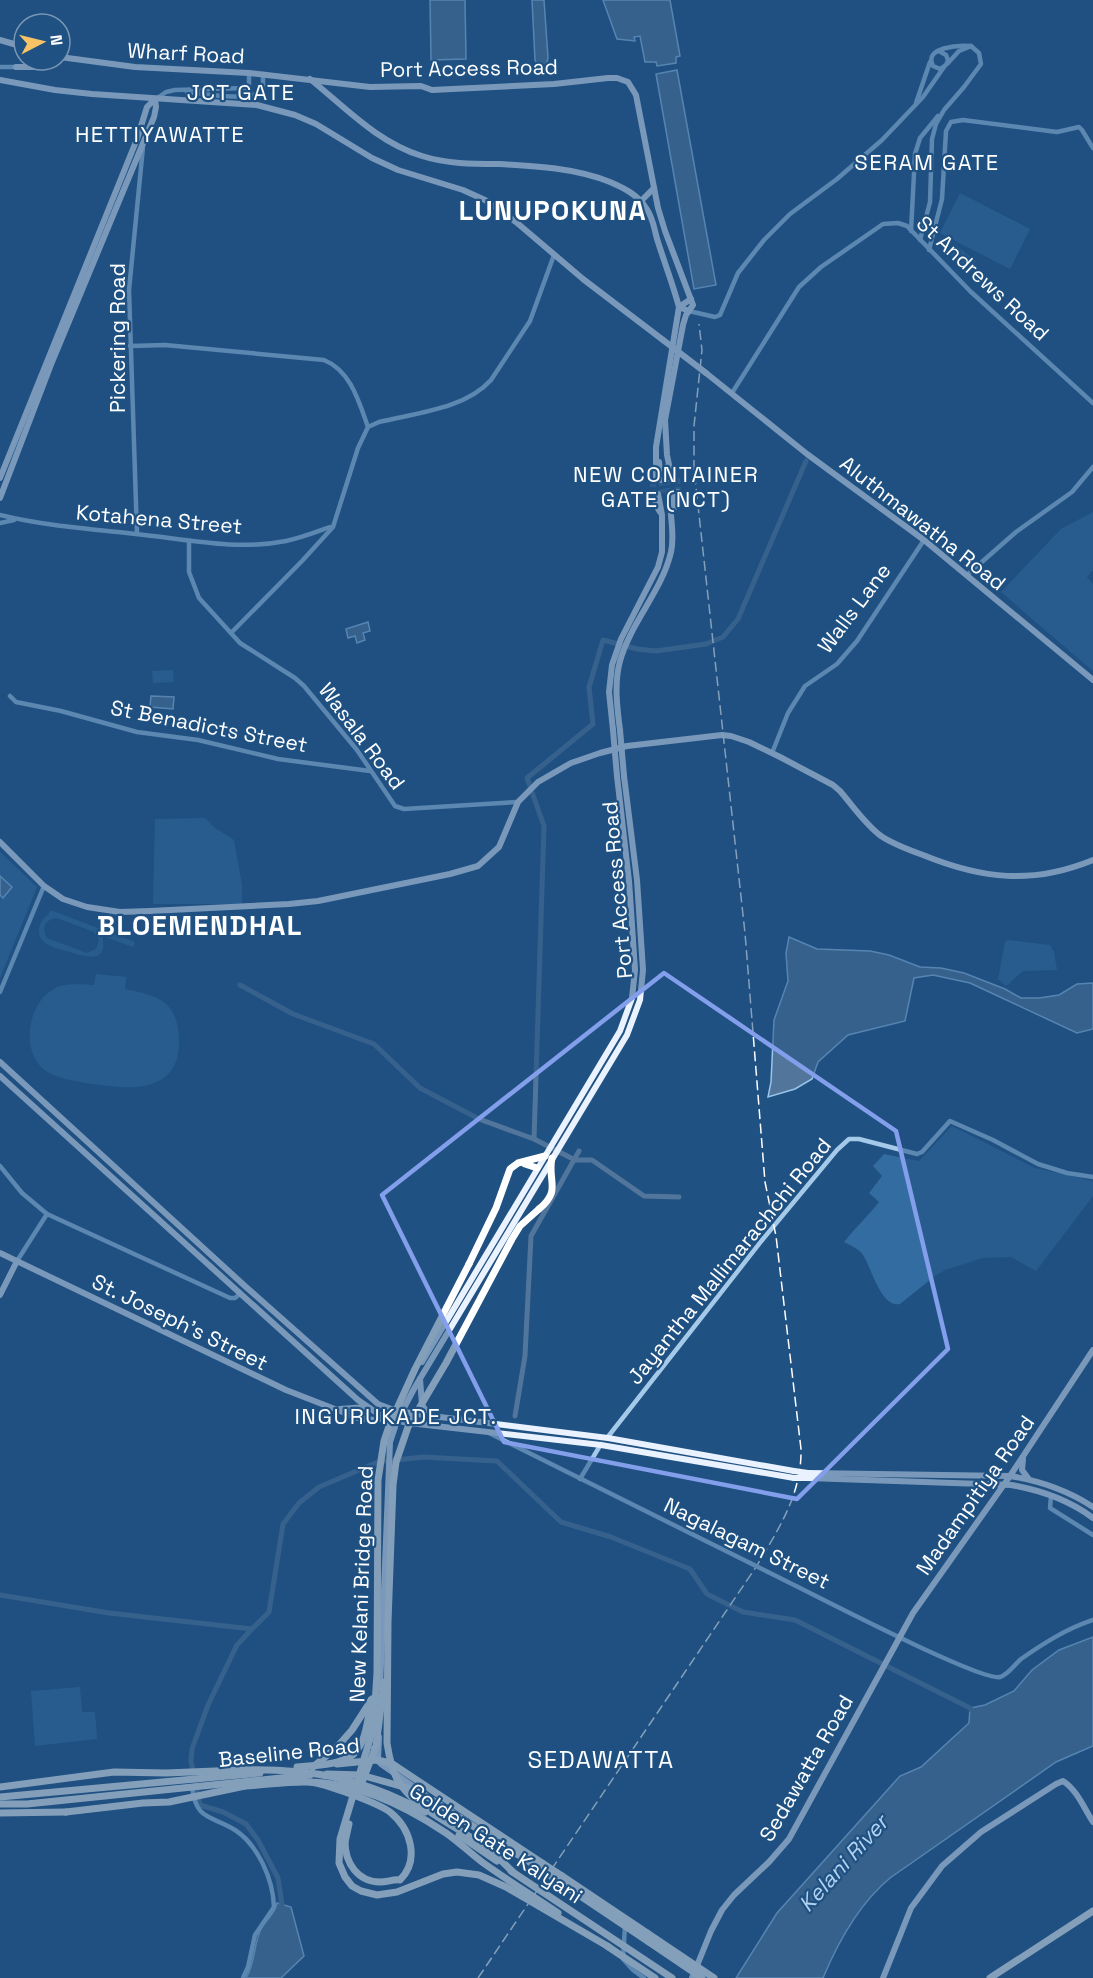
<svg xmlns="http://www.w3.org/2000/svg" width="1093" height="1978" viewBox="0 0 1093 1978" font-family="'Space Grotesk',sans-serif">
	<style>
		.green { fill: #336ca1; fill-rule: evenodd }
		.water { fill: #52769b; stroke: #99c4eb; stroke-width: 1.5 }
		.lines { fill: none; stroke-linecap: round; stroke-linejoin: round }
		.canal { stroke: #52769b; stroke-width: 5 }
		.major-tunnel { stroke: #416b95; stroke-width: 6; stroke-dasharray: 6 3; stroke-linecap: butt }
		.minor { stroke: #a5c9e9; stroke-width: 4.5 }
		.major { stroke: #e9f2fe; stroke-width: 6 }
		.highway { stroke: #fff; stroke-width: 7 }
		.rail { stroke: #fff; stroke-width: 1.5; stroke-dasharray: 10 4.5; stroke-linecap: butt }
		.minor-bridge { stroke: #a5c9e9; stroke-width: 4.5 }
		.major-bridge { stroke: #e9f2fe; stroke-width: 6 }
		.highway-bridge { stroke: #fff; stroke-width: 7 }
		.marked { fill: none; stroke: #839eea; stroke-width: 4.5; stroke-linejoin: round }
		.labels { text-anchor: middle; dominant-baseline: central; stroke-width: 4.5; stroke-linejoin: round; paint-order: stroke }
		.street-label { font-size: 21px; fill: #fff; stroke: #1f5182 }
		.neighbourhood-label { font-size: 22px; letter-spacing: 1.5px; fill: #fff; stroke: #1f5182 }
		.water-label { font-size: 22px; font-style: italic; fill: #b1d2f1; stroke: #1f5182 }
		.quarter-label { font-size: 24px; letter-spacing: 1.5px; fill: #fff; stroke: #1f5182 }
		.district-label { font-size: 27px; font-weight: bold; letter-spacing: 1.5px; fill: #fff; stroke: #1f5182 }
	</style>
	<rect width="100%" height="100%" fill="#1f5182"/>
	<g class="green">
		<path d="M960 193 1030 229 1010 269 940 233Z"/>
		<path d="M958 247 976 261 969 269 951 255Z"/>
		<path d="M1093 512V570L1087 577 1093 584V671L1001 592 1061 529Z"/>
		<path d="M173 670 174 682 153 683 152 671Z"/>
		<path d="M205 818 215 828 234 840 242 885V904H153L155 819Z"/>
		<path d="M0 852 37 887 0 978Z"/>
		<path d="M50 910 135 942 133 947 102 936C109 963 87 958 70 952 63 950 53 948 47 944 34 936 38 921 49 914ZM57 918 94 932 99 940 96 949 87 953 47 938C41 928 45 919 57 918Z"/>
		<path d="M1008 940 1050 945 1054 952 1057 970 1023 971 1006 986 998 979 1005 942Z"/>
		<path d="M96 974 126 977 125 989C158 996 177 1000 179 1039 181 1097 124 1089 86 1083 73 1080 58 1079 46 1071 20 1053 27 1003 54 989 65 982 81 985 94 985Z"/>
		<path d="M952 1126 1035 1168 1093 1181V1196L1036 1271 1011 1257 983 1258 945 1270 935 1276 900 1304C881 1308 872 1269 863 1255 859 1249 850 1245 844 1242 855 1228 868 1216 879 1202L869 1193 882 1176 873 1166 884 1154 919 1161Z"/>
		<path d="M80 1687 82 1712H95L97 1739 35 1746 31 1691Z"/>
	</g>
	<g class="water">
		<path d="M430 0H465L466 59 431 60Z"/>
		<path d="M532 0H544L548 58 545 71H541L535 60Z"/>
		<path d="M603 0H670L680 56 676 57V63L657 66 656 62H645L640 36 634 37 635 41 617 39Z"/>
		<path d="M677 70 716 285 694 289 656 74Z"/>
		<path d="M368 622 370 631 363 633 365 640 357 643 355 636 348 638 346 629Z"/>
		<path d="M151 696 174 697 173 709 150 707Z"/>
		<path d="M0 876 12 887 3 898 0 895Z"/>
		<path d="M789 937 817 949 870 951 889 955 920 967 941 968 964 973 1005 989 1021 998H1039L1059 995 1077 984 1093 983V1029L1077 1033 970 983 933 975 914 978 905 1021 848 1035 818 1062 812 1079 795 1089 768 1097 771 1082 774 1020 788 981 786 953Z"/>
		<path d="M1093 1637V1746L1056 1762 890 1878C860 1903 838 1942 823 1978H736L777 1913 900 1776 921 1767 969 1723 970 1708 985 1705 1014 1691 1032 1670 1059 1650Z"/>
		<path d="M277 1903 291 1907 304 1956 281 1978H246C256 1962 253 1943 262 1927 267 1918 275 1915 277 1903Z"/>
	</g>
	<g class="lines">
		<g class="canal">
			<path d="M240 985 293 1014 374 1044 420 1088 479 1119 534 1139 544 826 527 778 593 724 589 687 603 640 637 649 656 651 706 644 723 637 738 619 806 461"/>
			<path d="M534 1139 575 1160H592L644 1196 679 1197"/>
			<path d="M515 1416 525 1356 531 1236 579 1151"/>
			<path d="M0 1595 109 1613 252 1629 269 1612 283 1524 299 1503 319 1487 378 1462 423 1457 497 1461 561 1522 611 1537 690 1569 707 1594 743 1612 795 1620 970 1708 973 1712"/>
			<path d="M252 1629 237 1645 208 1705 192 1749 191 1761 200 1805 223 1812 246 1824 258 1840 278 1878 282 1905"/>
		</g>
		<g class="major-tunnel">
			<path d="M677 478 678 492"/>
			<path d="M667 479 668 493"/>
			<path d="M661 480 663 493"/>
			<path d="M653 481 654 494"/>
		</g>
		<g class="minor">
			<path d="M939 51 946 55 948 60 946 65 940 69 933 66C923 47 959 45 971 46"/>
			<path d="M948 63 959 51 969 47"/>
			<path d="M0 67H16"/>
			<path d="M187 92C204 94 250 102 263 90V74"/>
			<path d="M156 99 166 92 175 90 246 88 249 84V73"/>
			<path d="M916 103 930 62"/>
			<path d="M911 231 915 154 920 138 938 116"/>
			<path d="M920 240 930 202 932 139 936 124 944 110 964 87 981 64 979 53 971 46"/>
			<path d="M929 250 942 199 946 131 951 122 963 120 1057 132 1079 127 1082 130 1093 148"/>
			<path d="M689 311 715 317 720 315 738 273 764 240 790 214 837 179 882 140 923 97 944 67"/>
			<path d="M130 346 165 345 324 360C351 371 359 402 368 427"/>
			<path d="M732 393 799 287 821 267 883 224 898 223 907 226 970 291 1093 403"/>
			<path d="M0 515C45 526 90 529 136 534 185 539 236 551 286 541 301 538 316 532 330 527"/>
			<path d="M0 523 14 520"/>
			<path d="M137 534 129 290 143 147"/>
			<path d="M189 542V572L199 598 240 643 295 678 304 686 357 750 395 806 404 809 518 802"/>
			<path d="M967 575 1016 532 1072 492 1093 467"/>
			<path d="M231 633 302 561 333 527 358 448 368 427 379 422C416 413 465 409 491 380L530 321 554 255"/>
			<path d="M10 696 16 702 61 711 137 732 198 740 278 759 370 771"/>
			<path d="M772 753 788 713 805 686 837 664 857 641 924 540"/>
			<path d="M0 992 44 886"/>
			<path d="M0 1166 22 1193 47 1214 230 1298H235L240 1294"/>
			<path d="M17 1261 47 1214"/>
			<path d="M489 1433 750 1563"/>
			<path d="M607 1438 763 1239 837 1150 849 1139H859L917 1154 922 1152 950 1121 993 1140 1038 1164 1067 1173 1093 1177"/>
			<path d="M580 1479 601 1444"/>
			<path d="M1051 1496 1050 1508 1093 1535"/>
			<path d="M768 1572C799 1587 980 1682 1000 1677 1008 1675 1015 1664 1021 1659 1044 1643 1066 1629 1093 1620"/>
			<path d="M192 1787C196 1821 211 1815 235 1830 258 1845 273 1879 274 1907L255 1935 248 1967 243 1978"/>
			<path d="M625 1926 623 1959 633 1970 644 1978"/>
		</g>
		<g class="major">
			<path d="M0 40 24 47"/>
			<path d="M60 57 135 67 249 73 370 87 421 86 432 90 554 84 608 78H617L628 82 636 95 658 208 665 231 693 305 686 315 683 325 665 420 667 455 672 479"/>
			<path d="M16 67H39L59 60"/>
			<path d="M310 79C346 108 377 142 422 156 447 164 472 164 498 164 536 166 575 168 610 182 624 188 638 195 646 208 654 219 654 230 658 242 665 264 673 285 679 307L689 311"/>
			<path d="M0 80 55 90 92 94 257 105 295 115 316 124 372 158 398 170 463 190 485 200 516 222 583 279 663 340"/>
			<path d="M641 201 654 188"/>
			<path d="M706 373 807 454 924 540 1093 680"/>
			<path d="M659 462 661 480"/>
			<path d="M0 478 137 139 147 107 155 99"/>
			<path d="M667 479V467"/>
			<path d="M656 480V447L679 307 691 299"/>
			<path d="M654 494 656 505 660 512"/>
			<path d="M0 498 52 362 154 117 156 107 155 99"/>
			<path d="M674 508 678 492"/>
			<path d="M613 730 609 692 612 665 621 639 658 567 662 552V515L658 494"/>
			<path d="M620 730C617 707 614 683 620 661 631 622 662 591 671 552 674 539 672 528 671 515 671 508 672 500 673 492"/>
			<path d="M0 842 44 886 63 899 87 907 120 912 150 911 289 904 318 901 450 874 478 866 499 847 518 802 538 782 571 763 600 753 627 746 722 735 731 736 749 742 780 757 833 785 840 791C853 806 865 824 881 836 893 844 909 850 923 855 982 879 1032 885 1093 860"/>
			<path d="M0 1062 246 1287 378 1404 394 1410 416 1414 608 1438 794 1471"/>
			<path d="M0 1076 358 1400 384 1418 409 1423 601 1445 794 1478"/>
			<path d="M0 1253 286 1390 358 1418 374 1420 384 1418"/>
			<path d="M0 1295 17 1261"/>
			<path d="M422 1362 620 1031 632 998 635 970 629 881 617 776"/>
			<path d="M420 1379 422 1405 430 1416"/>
			<path d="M340 1409 366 1407"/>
			<path d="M1023 1459 1022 1470 1028 1478"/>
			<path d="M808 1473 1010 1476C1041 1481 1067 1490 1093 1507"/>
			<path d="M808 1478 1011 1485C1040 1490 1069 1500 1093 1518"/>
			<path d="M380 1688 390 1442 397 1421 415 1387 627 1035 640 1000 643 970 637 880 624 776"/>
			<path d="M374 1748 377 1760 381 1764 420 1791"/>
			<path d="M378 1759 379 1737"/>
			<path d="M692 1978 711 1931 722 1910 734 1895 769 1862 789 1839 913 1613 1010 1476 1093 1350"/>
			<path d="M883 1978 911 1908 942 1866 981 1832 1056 1784 1063 1781C1077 1790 1084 1808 1093 1822"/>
		</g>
		<g class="highway">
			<path d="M525 1164 537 1168"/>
			<path d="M539 1209C562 1190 547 1181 552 1158"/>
			<path d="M469 1264 496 1208 510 1169 518 1163 545 1156"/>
			<path d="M337 1764 377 1760 391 1763 542 1863"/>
			<path d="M313 1767 337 1747 352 1730 372 1699"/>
			<path d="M327 1774 361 1775 418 1791 539 1868"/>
			<path d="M245 1786C266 1785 288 1781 309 1782 324 1783 378 1803 390 1812 411 1829 420 1860 400 1880 393 1879 388 1882 380 1882 358 1882 345 1863 345 1842"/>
			<path d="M0 1787 114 1772 166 1773 240 1770"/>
			<path d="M0 1797 260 1773"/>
			<path d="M0 1804H27L310 1775"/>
			<path d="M0 1813 66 1812"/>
			<path d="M562 1876 647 1933"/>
			<path d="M558 1881 649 1942"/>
			<path d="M990 1978 1093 1911"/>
		</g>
		<path class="rail" d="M478 1978 756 1567C778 1530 802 1494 801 1449L776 1236 765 1182 745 933 694 469V426L702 350 699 324"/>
		<path class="minor-bridge" d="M750 1563 768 1572"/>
		<g class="major-bridge">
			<path d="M663 340 706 373"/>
			<path d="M613 730 617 776"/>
			<path d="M620 730 624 776"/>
			<path d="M794 1471 808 1473"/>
			<path d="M794 1478H808"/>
		</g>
		<g class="highway-bridge">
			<path d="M469 1264 415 1369 389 1426 384 1441 378 1480 377 1673 374 1720 370 1739 340 1839 339 1863 345 1877 352 1886 361 1891 377 1895 397 1892 443 1874 457 1872 479 1875 506 1887 609 1947"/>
			<path d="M297 1767C356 1763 363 1760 371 1700"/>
			<path d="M240 1770C310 1768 363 1778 425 1812"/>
			<path d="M310 1782C358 1783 407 1807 446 1833 459 1842 470 1853 482 1862 507 1880 533 1896 558 1913"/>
			<path d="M361 1785 376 1746 384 1682"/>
			<path d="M66 1812 143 1803 169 1802 245 1786"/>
			<path d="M459 1835 497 1861"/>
			<path d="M345 1842 349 1824"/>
			<path d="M542 1863 562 1876"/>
			<path d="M539 1868 558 1881"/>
			<path d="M511 1871 672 1978"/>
			<path d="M513 1872C505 1865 498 1856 489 1850 462 1828 414 1810 397 1779 391 1768 389 1756 387 1743L388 1622 393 1485 396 1462 408 1427 446 1363 512 1239 520 1226 539 1209"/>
			<path d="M647 1933 714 1978"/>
			<path d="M649 1942 702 1978"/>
			<path d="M607 1946 655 1978"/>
		</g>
	</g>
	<path d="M0 0H1093V1978H0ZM664 973 896 1131 948 1349 797 1499 504 1442 382 1195Z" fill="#1f5182" fill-opacity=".55" fill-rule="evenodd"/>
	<path class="marked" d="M664 973 896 1131 948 1349 797 1499 504 1442 382 1195Z"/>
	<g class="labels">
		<g class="street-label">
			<text transform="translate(186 53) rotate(3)">Wharf Road</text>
			<text transform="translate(469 68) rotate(-1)">Port Access Road</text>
			<text transform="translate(983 278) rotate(43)">St Andrews Road</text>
			<text transform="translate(117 338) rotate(-90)">Pickering Road</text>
			<text transform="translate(159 519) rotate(5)">Kotahena Street</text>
			<text transform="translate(923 523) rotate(38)">Aluthmawatha Road</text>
			<text transform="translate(854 608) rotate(-53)">Walls Lane</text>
			<text transform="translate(209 726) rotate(11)">St Benadicts Street</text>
			<text transform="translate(362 736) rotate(53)">Wasala Road</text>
			<text transform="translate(617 890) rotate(-95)">Port Access Road</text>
			<text transform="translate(729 1261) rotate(-51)">Jayantha Mallimarachchi Road</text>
			<text transform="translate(180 1322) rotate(26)">St. Joseph's Street</text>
			<text transform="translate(975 1495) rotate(-55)">Madampitiya Road</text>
			<text transform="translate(747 1543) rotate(26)">Nagalagam Street</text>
			<text transform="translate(361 1584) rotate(-88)">New Kelani Bridge Road</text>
			<text transform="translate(289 1752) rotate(-6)">Baseline Road</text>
			<text transform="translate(806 1768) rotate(-60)">Sedawatta Road</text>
			<text transform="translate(496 1843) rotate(33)">Golden Gate Kalyani</text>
		</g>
		<g class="neighbourhood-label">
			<text x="241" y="92">JCT GATE</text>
			<text x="160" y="134">HETTIYAWATTE</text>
			<text x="927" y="162">SERAM GATE</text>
			<text x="666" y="474">NEW CONTAINER<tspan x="666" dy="25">GATE (NCT)</tspan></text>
			<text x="396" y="1416">INGURUKADE JCT.</text>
		</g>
		<g class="water-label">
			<text transform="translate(843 1863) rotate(-48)">Kelani River</text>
		</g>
		<g class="quarter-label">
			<text x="601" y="1759">SEDAWATTA</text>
		</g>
		<g class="district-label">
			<text x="553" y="210">LUNUPOKUNA</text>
			<text x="200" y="925">BLOEMENDHAL</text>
		</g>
	</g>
	<g transform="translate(42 42) rotate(83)"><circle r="28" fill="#1f5182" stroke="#7997b4" stroke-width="1.5"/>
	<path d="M0-4.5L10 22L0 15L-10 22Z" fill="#f7c365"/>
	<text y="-9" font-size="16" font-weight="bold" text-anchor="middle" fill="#ffffff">N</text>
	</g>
</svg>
